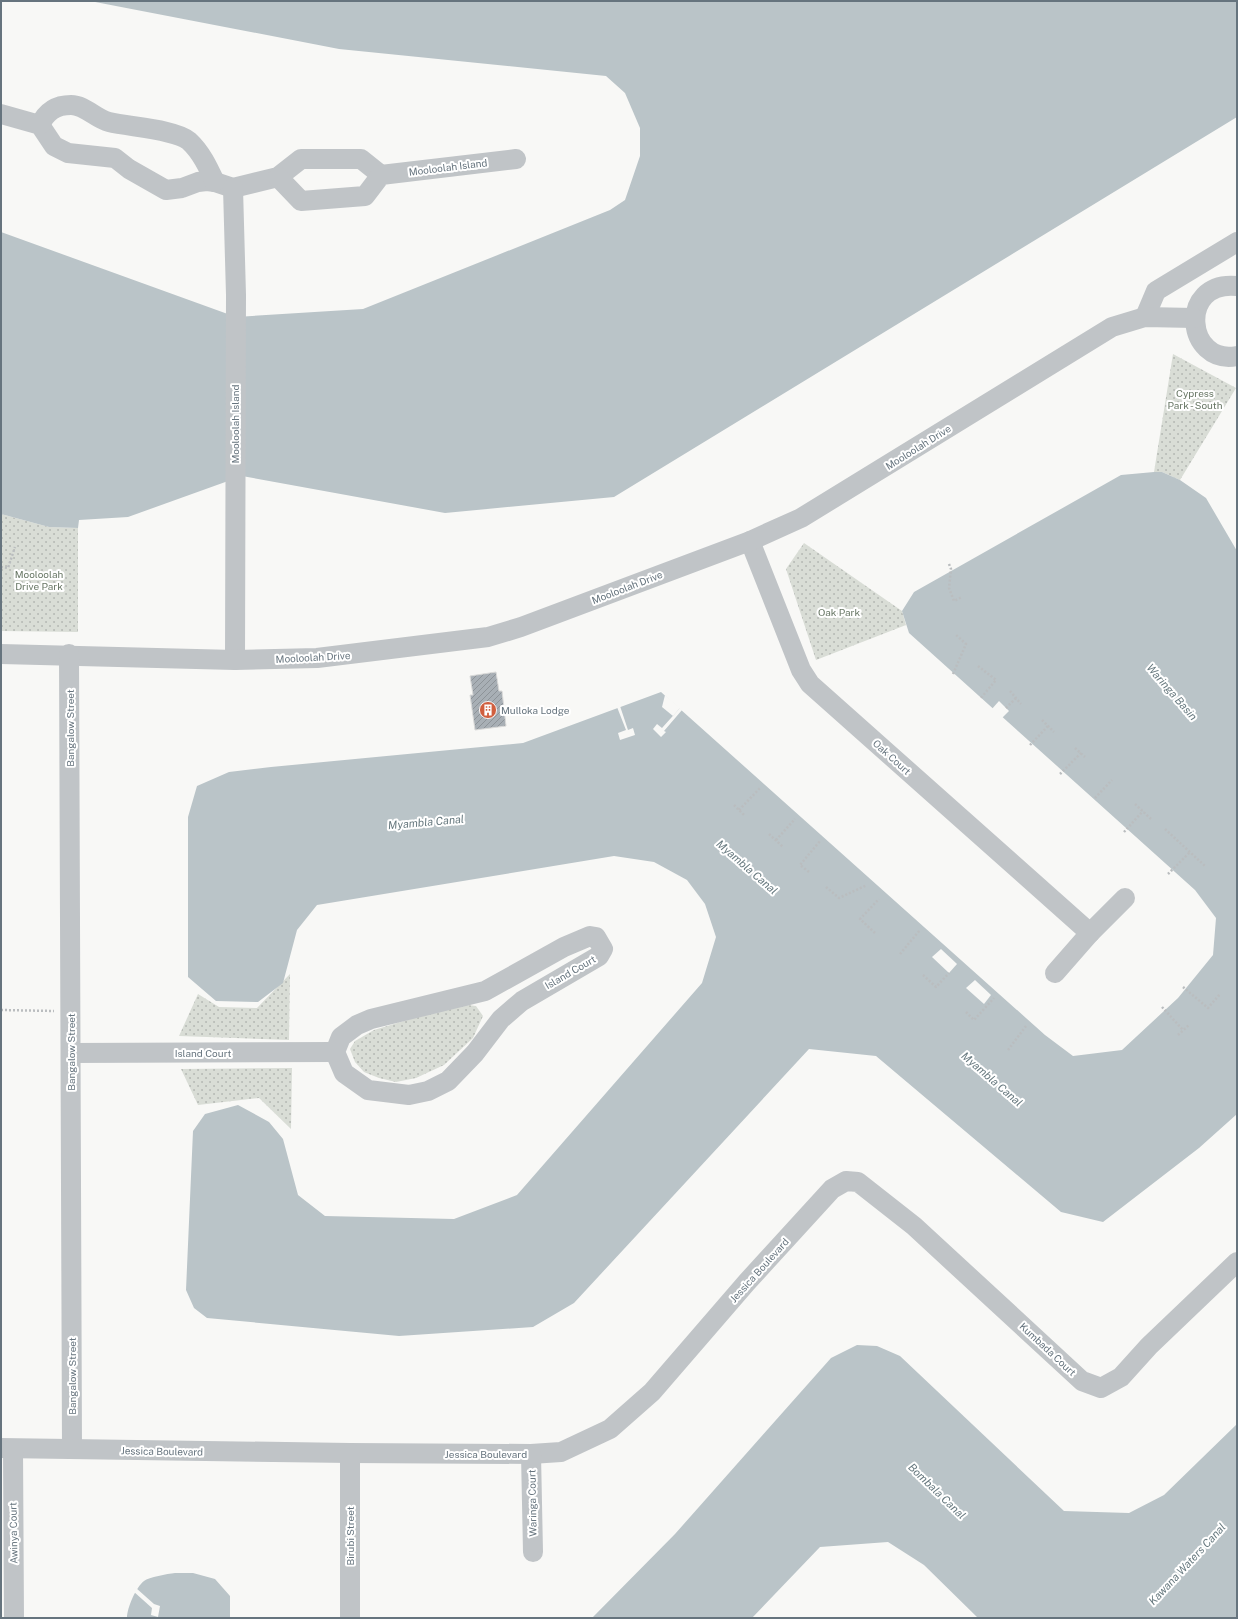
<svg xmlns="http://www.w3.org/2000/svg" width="1238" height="1619" viewBox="0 0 1238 1619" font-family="'Public Sans',sans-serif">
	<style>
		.grass { fill: url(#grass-dots) }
		.water { fill: #bac4c8 }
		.pier { fill: #f8f8f6 }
		.building { fill: url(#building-hatch); stroke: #dadad9 }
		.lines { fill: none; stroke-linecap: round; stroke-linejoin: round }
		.path { stroke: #babdbf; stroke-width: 2.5; stroke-dasharray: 2 2; stroke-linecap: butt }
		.minor { stroke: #c0c4c7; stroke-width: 20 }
		.labels { text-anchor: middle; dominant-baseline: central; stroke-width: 4; stroke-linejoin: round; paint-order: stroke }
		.street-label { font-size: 10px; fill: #66747e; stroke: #fff }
		.park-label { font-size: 10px; fill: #687765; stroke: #fff }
		.poi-label { font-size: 10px; fill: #66747e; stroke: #fff; text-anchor: start }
		.water-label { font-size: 11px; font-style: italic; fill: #67797f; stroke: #fff }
	</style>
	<defs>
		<pattern id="grass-dots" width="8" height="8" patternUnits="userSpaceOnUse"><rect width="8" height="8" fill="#d9ddd6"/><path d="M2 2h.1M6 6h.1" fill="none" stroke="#b4b8b3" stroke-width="1.8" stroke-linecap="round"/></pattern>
		<pattern id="building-hatch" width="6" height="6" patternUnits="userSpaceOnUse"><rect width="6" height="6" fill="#a8afb5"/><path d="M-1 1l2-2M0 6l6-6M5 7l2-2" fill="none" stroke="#8d9398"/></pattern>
	</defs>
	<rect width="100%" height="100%" fill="#f8f8f6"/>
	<g class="grass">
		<path d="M1173 354 1236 388 1180 480 1162 472H1154Z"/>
		<path d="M1 514 49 527 78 528V632L1 631Z"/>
		<path d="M804 543 902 611 906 625 816 660 786 569Z"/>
		<path d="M290 974 289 1040 179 1036 198 994 219 1007 257 1008Z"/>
		<path d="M460 1004 476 1006 483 1016 473 1038 444 1065 416 1078 396 1082 379 1078 364 1072 355 1062 350 1049 355 1041 374 1030Z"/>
		<path d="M292 1068 291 1129 259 1098 198 1105 181 1069Z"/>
	</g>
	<g class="water">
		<path d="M90 1H1237V117L614 497 445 513 242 476 128 517 79 520 78 528 49 527 1 514V232L236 317 363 309 610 210 625 200 640 156V128L625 93 606 76 339 49Z"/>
		<path d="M1154 472H1162L1180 480 1206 498 1237 551V1114L1199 1148 1103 1222 1061 1212 876 1056 809 1049 574 1303 533 1327 399 1336 207 1318 194 1308 186 1290 193 1131 205 1114 238 1105 269 1122 283 1139 298 1195 325 1216 454 1219 517 1195 702 983 716 937 705 904 687 880 654 862 614 856 317 905 297 930 283 983 258 1002 216 1001 188 977V817L197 786 229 772 271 767 523 743 661 692 1045 1035 1073 1056 1122 1050 1178 998 1213 955 1216 918 1195 890 909 633 902 611 914 592 1121 475Z"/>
		<path d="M857 1345 877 1346 900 1356 1064 1511 1129 1513 1164 1495 1237 1424V1618H978L924 1565 888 1542 820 1547 752 1618H592L675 1534 831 1358Z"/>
		<path d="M175 1573H193L215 1579 230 1596V1618H127C127 1608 136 1587 144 1581 149 1577 167 1574 175 1573Z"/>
	</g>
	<g class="pier">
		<path d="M665 695 680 708 673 716 662 707Z"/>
		<path d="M999 701 1009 711 1001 719 991 710Z"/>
		<path d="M620 706 628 730 633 728 635 735 620 740 618 733 626 730 617 707Z"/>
		<path d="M680 708 682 710 664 731 666 732 661 737 653 729 657 724 662 728Z"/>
		<path d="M941 949 957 964 949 973 932 957Z"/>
		<path d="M975 980 991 995 984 1004 966 988Z"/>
		<path d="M136 1588 154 1604 160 1606 158 1617 151 1615 152 1608 133 1591Z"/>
	</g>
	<path class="building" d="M496 672 499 691H502L506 726 475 730 470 695H473L470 676Z"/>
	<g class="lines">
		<g class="path">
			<path d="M949 564 951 569 949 588 954 601 962 597"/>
			<path d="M1 567 8 568 15 547"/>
			<path d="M978 666 996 680 980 699"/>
			<path d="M953 674 966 644 955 634"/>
			<path d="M1010 691 1021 704"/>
			<path d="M1006 708 1016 698"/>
			<path d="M1042 720 1054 732"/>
			<path d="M1030 745 1048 726"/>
			<path d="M1075 748 1085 757"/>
			<path d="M1060 774 1081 753"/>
			<path d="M1095 798 1112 780"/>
			<path d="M1135 804 1151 819"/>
			<path d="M734 805 745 816"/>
			<path d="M739 810 760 788"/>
			<path d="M1165 829 1205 866"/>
			<path d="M1124 832 1143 811"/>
			<path d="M769 834 783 847"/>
			<path d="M776 840 795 819"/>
			<path d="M809 872 800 865 820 841"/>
			<path d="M1168 874 1190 852"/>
			<path d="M826 887 839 898 867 885"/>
			<path d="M875 933 860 919 879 899"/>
			<path d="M900 954 920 930"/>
			<path d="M923 975 936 987 949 973"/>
			<path d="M1183 987 1208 1008 1220 994"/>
			<path d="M1162 1007 1183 1030"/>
			<path d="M1 1010 54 1011"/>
			<path d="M966 1012 974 1020 994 998"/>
			<path d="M1178 1035 1189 1025"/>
			<path d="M1008 1050 1026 1026"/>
		</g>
		<g class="minor">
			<path d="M1 114 40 125 54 146 68 153 115 158 129 169 166 190 182 188 198 182 207 181 215 182 233 188 278 177 301 159H361L381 175"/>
			<path d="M40 125C46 112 55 105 71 105 85 105 96 119 109 122 129 127 175 129 189 141 201 152 208 167 215 182"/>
			<path d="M278 177 301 201 365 196 381 175 516 159"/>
			<path d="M233 188 236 295 235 660"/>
			<path d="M1237 286C1177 280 1186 366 1237 356"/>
			<path d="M1145 317 1156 291 1237 242"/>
			<path d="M750 541 801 670 810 684 1090 933"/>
			<path d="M1 654 235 660 317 658 488 637 521 627 750 541 801 518 1112 327 1145 317 1194 318"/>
			<path d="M69 654 72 1449"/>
			<path d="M590 936 596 937 603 949 599 956 522 1001 501 1019 475 1053 448 1081 428 1091 409 1095 368 1090 344 1073 335 1052 341 1037 357 1025 371 1019 485 991 564 947Z"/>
			<path d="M1055 973 1090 933 1125 898"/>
			<path d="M71 1053 335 1052"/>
			<path d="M1 1448 350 1453 531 1454 561 1452 610 1429 652 1392 747 1282 832 1189 846 1181 858 1182 914 1226 1082 1381 1101 1388 1121 1377 1149 1346 1237 1262"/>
			<path d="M13 1449 14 1618"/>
			<path d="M350 1453V1618"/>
			<path d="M531 1454 533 1552"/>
		</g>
	</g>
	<defs>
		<g id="building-disc" transform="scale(0.9)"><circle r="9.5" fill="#d05f3f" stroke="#fff"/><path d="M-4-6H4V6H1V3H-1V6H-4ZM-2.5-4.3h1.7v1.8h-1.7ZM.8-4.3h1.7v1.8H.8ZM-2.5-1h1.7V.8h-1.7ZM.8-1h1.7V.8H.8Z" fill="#fff"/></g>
	</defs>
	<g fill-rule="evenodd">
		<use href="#building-disc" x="488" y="710"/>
	</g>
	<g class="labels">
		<g class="street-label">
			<text transform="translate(448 167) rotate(-7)">Mooloolah Island</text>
			<text transform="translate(235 424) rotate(-90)">Mooloolah Island</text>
			<text transform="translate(918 447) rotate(-32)">Mooloolah Drive</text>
			<text transform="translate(627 587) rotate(-21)">Mooloolah Drive</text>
			<text transform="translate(313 657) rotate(-3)">Mooloolah Drive</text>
			<text transform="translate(70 728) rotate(-90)">Bangalow Street</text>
			<text transform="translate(892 757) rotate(42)">Oak Court</text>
			<text transform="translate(570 972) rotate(-30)">Island Court</text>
			<text transform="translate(71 1052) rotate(-90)">Bangalow Street</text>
			<text x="203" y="1053">Island Court</text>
			<text transform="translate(759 1270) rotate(-48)">Jessica Boulevard</text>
			<text transform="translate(1048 1349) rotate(43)">Kumbada Court</text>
			<text transform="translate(72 1376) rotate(-90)">Bangalow Street</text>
			<text transform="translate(162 1451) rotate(1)">Jessica Boulevard</text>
			<text x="486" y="1454">Jessica Boulevard</text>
			<text transform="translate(532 1503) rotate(-91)">Waringa Court</text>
			<text transform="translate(13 1533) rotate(-91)">Awinya Court</text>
			<text transform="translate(350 1536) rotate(-90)">Birubi Street</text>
		</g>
		<g class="park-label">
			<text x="1195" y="393">Cypress<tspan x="1195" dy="12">Park - South</tspan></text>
			<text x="39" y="574">Mooloolah<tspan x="39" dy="12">Drive Park</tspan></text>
			<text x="839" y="612">Oak Park</text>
		</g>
		<g class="poi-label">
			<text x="501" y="710">Mulloka Lodge</text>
		</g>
		<g class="water-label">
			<text transform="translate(1172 692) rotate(49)">Waringa Basin</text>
			<text transform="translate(426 822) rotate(-5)">Myambla Canal</text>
			<text transform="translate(747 867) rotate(41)">Myambla Canal</text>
			<text transform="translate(992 1079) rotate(41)">Myambla Canal</text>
			<text transform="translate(937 1491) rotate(44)">Bombala Canal</text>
			<text transform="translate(1187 1564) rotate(-47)">Kawana Waters Canal</text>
		</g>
	</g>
	<rect width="1238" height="1619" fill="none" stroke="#66747e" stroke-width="4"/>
</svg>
